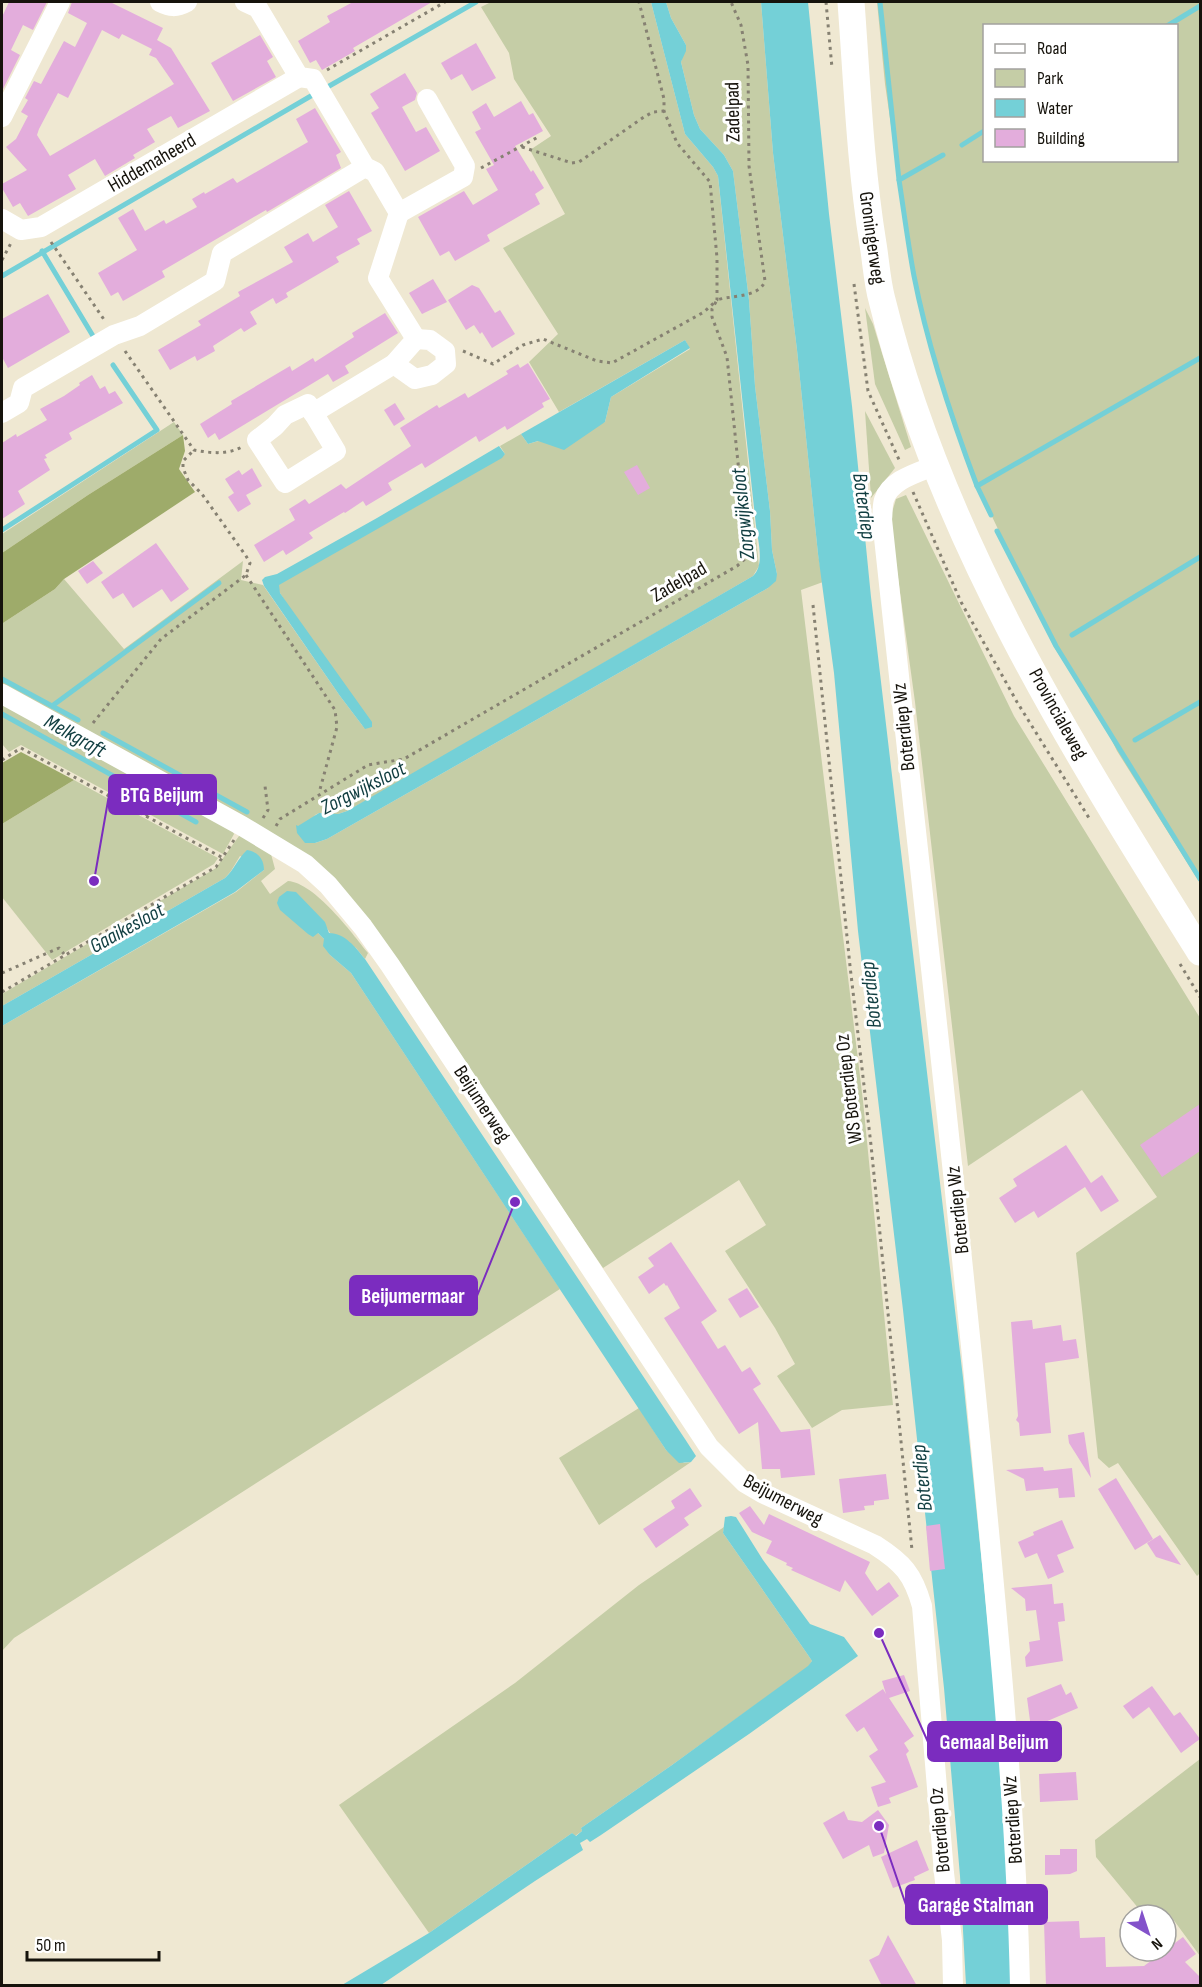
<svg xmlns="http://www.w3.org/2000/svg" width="1202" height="1987" viewBox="0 0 1202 1987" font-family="'Sofia Sans Condensed',sans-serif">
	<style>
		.green { fill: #c5cda6; fill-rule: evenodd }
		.forest { fill: #9eab6a }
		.water { fill: #74d0d7 }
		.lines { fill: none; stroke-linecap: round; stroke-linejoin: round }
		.stream { stroke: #74d0d7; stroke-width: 5 }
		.building { fill: #e3addc; fill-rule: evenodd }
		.path { stroke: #868172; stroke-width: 3; stroke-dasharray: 3 4.5; stroke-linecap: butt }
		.street { stroke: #fff; stroke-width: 20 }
		.secondary { stroke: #fff; stroke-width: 27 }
		.labels { text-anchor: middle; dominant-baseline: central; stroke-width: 6; stroke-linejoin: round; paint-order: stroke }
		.street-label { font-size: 20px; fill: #16130c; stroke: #fff }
		.water-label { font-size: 21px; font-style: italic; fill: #103d40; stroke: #fff }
		.leader { fill: none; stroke: #7b2cbf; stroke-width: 2 }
		.callout-dot { fill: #7b2cbf; stroke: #fff; stroke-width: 2 }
		.callout { fill: #7b2cbf; stroke: #7b2cbf; stroke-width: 2 }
		.callout-label { font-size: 21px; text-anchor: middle; font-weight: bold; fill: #fff }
	</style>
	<rect width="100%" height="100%" fill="#efe8d2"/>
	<g class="green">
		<path d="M491 2H651L685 134 713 167 718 176 759 566 753 576 394 785 347 811 338 814 319 813 315 815 304 842 315 843 327 839 768 588 777 574 772 550 770 511 755 386 749 300 733 171 724 155 700 129 694 115 681 62 686 45 671 18 666 2H761L773 153 797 350 818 554 823 582 801 590 863 1101 893 1405 842 1410 812 1428 777 1376 795 1364 775 1328 725 1251 766 1225 739 1180 603 1268 354 902 88 733 2 683V620L3 623 55 589 64 579 124 649 243 561 241 580 263 585 340 696 365 729 280 593 278 587 280 582 413 508 505 454 500 446 521 434 528 444 605 422 611 397 690 349 685 340 559 412 529 362 558 334 503 248 565 214 530 150 551 136 514 79 509 53 481 7Z"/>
		<path d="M877 2H1200V883L1117 751 1102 720 1054 647 978 487 947 406 920 300 908 243 885 84ZM984 26H1176V160H984Z"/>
		<path d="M865 308 873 324 911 447 905 450 875 384Z"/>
		<path d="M865 411 895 468 871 498Z"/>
		<path d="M174 422 183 435 88 495 2 553V534Z"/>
		<path d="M906 495 1014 716 1200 1018V1573L1197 1576 1118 1463 1109 1468 1098 1458 1076 1253 1157 1197 1082 1090 968 1166 915 702 890 519 896 499Z"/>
		<path d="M2 704 232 829 234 834 223 854 21 745 9 752 2 744Z"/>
		<path d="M74 780 218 858 214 864 52 960 2 897V824Z"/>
		<path d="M243 835 271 854 275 869 261 881 270 894 288 881C315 883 352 933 368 953L365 959 356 948 330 933 325 925 318 933 324 939 330 955 351 973 560 1289 14 1638 2 1651V1026L236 892 264 870 240 856 231 871 225 878 2 1006V994L216 868 239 836Z"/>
		<path d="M639 1408 666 1450 684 1463 691 1462 599 1525 559 1458Z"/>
		<path d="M724 1527 723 1533 808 1655 812 1661 808 1667 672 1765 581 1828 582 1831 575 1836 572 1833 429 1933 339 1805 515 1683 639 1585Z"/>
		<path d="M1200 1759V1956L1170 1915 1166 1917V1915H1144L1096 1857 1095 1840Z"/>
	</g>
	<g class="forest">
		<path d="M183 435 185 451 179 469 195 492 64 579 55 589 3 623 2 620V553L88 495Z"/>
		<path d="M21 752 74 780 2 824V763Z"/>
	</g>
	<g class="water">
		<path d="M651 2H666L671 18 686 45V51L681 62 694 115 700 129 724 155 733 171 749 300 755 386 770 511 772 550 777 574 776 581 768 588 327 839 315 843H305L297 833 296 825 298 826 319 813 338 814 347 811 753 576C765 565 758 541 756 526L718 176 713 167 685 134Z"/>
		<path d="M761 2H808L829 214 852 406 871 597 963 1378 983 1574 1003 1781 1015 1985H966L960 1876 944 1688 903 1310 858 931 834 673 818 554 797 350 773 153Z"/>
		<path d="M685 340 690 348 611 397 605 422 564 450 538 441 528 444 521 434Z"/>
		<path d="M499 446 505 454 502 458 279 585 280 593 372 722V727L365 729 340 696 264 586 262 580 265 577 277 574 377 518Z"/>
		<path d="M247 850C258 852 264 859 264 870L235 892 2 1026V1006L225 878C234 870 238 858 247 850Z"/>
		<path d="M287 891 296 892 325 922 329 933C345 933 356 948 365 959L685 1439 696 1456 691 1462 679 1463 666 1450 351 973 330 955 323 946 324 939 318 933 313 937 308 934 280 910 277 903 279 897Z"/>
		<path d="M731 1516 736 1517 763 1560 810 1624 844 1637 858 1656 749 1734 601 1835 590 1842 587 1839 580 1843 583 1850 535 1881 381 1985H342L429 1933 572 1833 576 1836 582 1831 581 1828 672 1765 808 1666 812 1661 808 1655 723 1533 725 1517Z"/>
	</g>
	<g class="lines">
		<g class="stream">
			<path d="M880 2 899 180"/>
			<path d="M1167 26 1200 6"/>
			<path d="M324 89 476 2"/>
			<path d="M962 145 984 131"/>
			<path d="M943 155 899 180C904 212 908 244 914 276 928 348 951 417 977 486"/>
			<path d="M42 251 93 336"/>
			<path d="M2 276 316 93"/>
			<path d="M991 515 977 486 1200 358"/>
			<path d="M2 530 157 430 113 365"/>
			<path d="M997 531 1056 646 1200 879"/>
			<path d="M1072 635 1200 557"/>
			<path d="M2 679 78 720"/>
			<path d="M52 706 219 583"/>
			<path d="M2 714 196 822"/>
			<path d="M103 733 247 812"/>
			<path d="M1135 740 1200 702"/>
		</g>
	</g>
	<g class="building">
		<path d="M9 2H47L33 30 23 25 11 50 20 55 2 91V17Z"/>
		<path d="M72 2H110L163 28 157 40 171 48 210 111 178 128 171 116 147 129 155 142 133 155 135 158 105 176 95 159 68 175 76 189 28 216 20 203 13 207 2 188V184L27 170 6 147 16 139 28 116 21 112 28 100 25 98 34 81 41 84 64 41 75 47 87 23 68 13ZM102 30 119 39 122 34 152 49 149 55 156 58 174 84 50 156 37 135 39 129 58 93 68 98Z"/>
		<path d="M353 2H432L353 48 355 51 322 70 316 60 310 63 298 41 330 22 327 16Z"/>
		<path d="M260 35 273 57 267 61 276 77 233 101 211 63Z"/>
		<path d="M476 43 496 78 472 91 462 74 451 80 441 63Z"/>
		<path d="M405 73 417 93 415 100 402 107 416 132 426 127 440 151 405 171 371 113 379 108 370 94Z"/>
		<path d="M521 101 529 115 533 113 543 131 515 146 531 172 533 170 544 188 535 194 540 204 487 235 490 241 455 261 449 251 440 256 418 217 464 191 473 205 498 190 486 169 494 165 475 132 481 129 472 112 486 103 494 117Z"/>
		<path d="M315 108 341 152 336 155 341 168 267 212 266 210 162 271 165 277 123 301 118 292 111 296 98 273 137 250 118 218 133 209 145 231 164 220 166 224 197 207 192 199 204 192 205 194 233 178 237 183 308 142 296 119Z"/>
		<path d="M349 191 372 231 357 239 360 244 336 257 339 262 286 293 288 297 276 304 273 298 250 312 257 324 244 332 241 328 213 346 215 351 197 361 195 356 170 370 158 350 201 325 198 321 240 296 238 292 293 262 284 247 308 233 313 242 338 227 325 205Z"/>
		<path d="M433 279 447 302 422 314 409 293Z"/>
		<path d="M472 285 479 288 495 313 500 310 515 334 492 348 482 332 480 334 474 325 466 330 448 300Z"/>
		<path d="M48 294 70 332 8 368 2 357V319Z"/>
		<path d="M385 313 398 333 345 366 349 373 333 382 328 374 219 440 215 433 208 438 200 424 232 404 231 401 290 366 292 371 313 358 315 362 354 337 352 333Z"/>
		<path d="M528 363 550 399 542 403 544 407 507 430 505 426 479 442 476 436 425 468 422 463 388 483 392 490 381 497 366 506 363 501 345 513 344 512 309 533 313 538 286 555 283 550 264 562 254 545 295 520 289 509 305 499 309 504 341 484 346 489 411 446 400 428 437 405 439 408 465 393 468 398 508 374 506 371 518 364 520 368Z"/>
		<path d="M92 375 100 389 105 386 109 394 115 391 123 403 69 433 72 439 45 455 47 458 44 459 50 470 18 491 25 504 2 519V443L16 434 17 437 47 420 40 409 64 396 80 385 79 383Z"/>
		<path d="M395 403 405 419 394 426 384 410Z"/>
		<path d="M637 465 650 488 638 495 624 472Z"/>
		<path d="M252 468 262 486 246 495 251 504 238 512 228 497 234 493 225 479 239 470 242 475Z"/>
		<path d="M156 543 189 589 171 602 162 589 133 608 123 593 113 599 101 582Z"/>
		<path d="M93 561 103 573 87 584 78 571Z"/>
		<path d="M1200 1104V1151L1162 1177 1140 1145Z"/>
		<path d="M1066 1145 1091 1183 1102 1175 1119 1201 1101 1212 1085 1187 1038 1218 1034 1211 1015 1223 999 1198 1017 1186 1013 1179Z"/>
		<path d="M671 1242 717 1311 701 1322 718 1349 725 1345 742 1372 750 1367 761 1384 753 1389 781 1432 810 1429 815 1475 781 1478 780 1469H762L758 1422 739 1434 664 1318 680 1308 667 1285 666 1286 664 1283 649 1294 638 1277 654 1266 648 1258Z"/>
		<path d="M747 1288 759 1307 740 1318 728 1299Z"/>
		<path d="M1032 1320 1033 1329 1061 1325 1063 1341 1076 1339 1079 1358 1045 1363 1051 1433 1020 1436 1019 1423 1016 1420 1018 1416 1011 1322Z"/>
		<path d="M1084 1432 1091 1478 1069 1443 1068 1435Z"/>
		<path d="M1043 1467 1044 1471 1072 1468 1075 1497 1059 1498 1058 1488 1026 1491 1024 1479 1006 1470Z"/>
		<path d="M886 1474 889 1499 874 1501V1505L864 1506 865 1510 843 1513 839 1479Z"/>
		<path d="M1116 1478 1153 1539 1135 1550 1098 1489Z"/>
		<path d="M690 1488 702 1506 684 1518 689 1525 656 1548 643 1529 675 1508 671 1501Z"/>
		<path d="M750 1506 764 1525 769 1514 870 1562 865 1573 877 1591 889 1582 899 1596 872 1616 845 1580 840 1592 791 1570 793 1568 786 1565 787 1563 766 1553 772 1541 752 1532 739 1513Z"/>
		<path d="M1062 1520 1074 1548 1057 1555 1064 1572 1048 1579 1037 1553 1025 1558 1018 1542 1034 1535 1033 1532Z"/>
		<path d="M940 1524 945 1569 930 1571 926 1526Z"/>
		<path d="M1160 1535 1181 1565 1156 1557 1147 1543Z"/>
		<path d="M1052 1584 1054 1604 1063 1603 1065 1621 1058 1622 1063 1661 1026 1667 1025 1657 1030 1651 1029 1642 1040 1640 1036 1610 1026 1611 1025 1599 1011 1588Z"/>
		<path d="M904 1675 910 1691 889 1698 914 1736 904 1743 909 1751 906 1754 918 1787 889 1798 891 1803 878 1807 871 1787 886 1782 869 1756 878 1750 864 1727 857 1732 845 1715 883 1689 886 1694 882 1681Z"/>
		<path d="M1061 1684 1066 1695 1071 1692 1078 1708 1031 1728 1027 1698Z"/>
		<path d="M1152 1686 1174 1716 1180 1712 1200 1739 1181 1753 1149 1707 1133 1719 1123 1706Z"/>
		<path d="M1076 1772 1078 1800 1040 1802 1039 1774Z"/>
		<path d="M878 1810 889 1825 884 1853 873 1857 869 1845 843 1859 823 1823 844 1811 848 1820 862 1822Z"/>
		<path d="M917 1840 929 1870 914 1877 915 1880 893 1888 881 1857Z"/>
		<path d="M1060 1849H1077V1871L1070 1874 1045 1875V1855H1060Z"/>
		<path d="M1079 1921 1080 1938 1105 1937 1106 1967 1144 1966 1183 1937 1196 1954 1185 1962 1200 1977V1986H1106V1984L1046 1986 1044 1922Z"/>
		<path d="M888 1935 917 1986H882L869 1960 879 1955Z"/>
	</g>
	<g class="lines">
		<g class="path">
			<path d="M826 2 832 68"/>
			<path d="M327 70 445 2"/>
			<path d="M522 147 572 163 579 162 644 117 653 112 664 111"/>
			<path d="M481 168 540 136"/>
			<path d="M51 242 105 321"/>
			<path d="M2 260 11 243"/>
			<path d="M854 284 868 391 900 462"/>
			<path d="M125 351 194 450C211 453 226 455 242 447"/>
			<path d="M463 351 493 364 523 345 543 339 597 361 612 363 704 312 717 300V258L710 182 677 143 664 111V99L639 2"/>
			<path d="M913 492 961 602 1017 702 1089 818"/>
			<path d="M246 575 335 710 337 727 319 793"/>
			<path d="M813 605 850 966 871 1145 912 1550"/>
			<path d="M93 723 161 639 246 575 250 563 246 556 202 494 188 480 183 468V461L194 450"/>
			<path d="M2 760 21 748 223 858"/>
			<path d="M146 816 156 798"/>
			<path d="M263 818 268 810 265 786"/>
			<path d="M276 826 280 819 368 765 404 759 737 566 745 559 747 549 727 357 712 317V309L717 300C732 295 759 298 765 281L749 166 748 65 741 25 731 2"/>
			<path d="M1180 964 1200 997"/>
			<path d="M2 973 59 948 64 954"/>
			<path d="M2 992 216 867 234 840"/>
		</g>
		<g class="street">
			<path d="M160 2C170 7 176 8 187 2"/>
			<path d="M245 2 258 8 299 77 313 79 365 167 375 172 399 213 378 278 416 339 394 364 313 413"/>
			<path d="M2 117 60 2"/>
			<path d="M399 213 463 177 465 166 427 99"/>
			<path d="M2 219 21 230 41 227 299 77"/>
			<path d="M394 364 415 379 432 375 446 364 445 351 430 340 416 339"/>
			<path d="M308 404 336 451 285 483 257 440 275 426 285 415Z"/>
			<path d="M2 413 19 403 23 388 114 335 140 326 215 281 222 253 365 167"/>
			<path d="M934 466C917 473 890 480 884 500 882 506 883 513 882 519 915 828 951 1137 981 1447 998 1626 1016 1805 1020 1986"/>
			<path d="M2 694 242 826 305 864 328 885 363 927 390 965 709 1447 745 1483 762 1493 875 1545C903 1563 913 1574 922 1606L944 1873 952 1940 953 1986"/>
		</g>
		<path class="secondary" d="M851 2C857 82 860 164 873 244 876 262 877 282 882 300 940 537 1072 747 1200 952"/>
	</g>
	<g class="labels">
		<g class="street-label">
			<text transform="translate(733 112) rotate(-91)">Zadelpad</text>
			<text transform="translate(152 163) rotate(-30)">Hiddemaheerd</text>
			<text transform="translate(872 238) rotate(82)">Groningerweg</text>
			<text transform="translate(679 582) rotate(-30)">Zadelpad</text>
			<text transform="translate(1058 714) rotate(61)">Provincialeweg</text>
			<text transform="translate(904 727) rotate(-96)">Boterdiep Wz</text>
			<text transform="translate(849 1089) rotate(-97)">WS Boterdiep Oz</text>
			<text transform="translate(482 1104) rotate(57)">Beijumerweg</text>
			<text transform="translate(958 1210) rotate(-96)">Boterdiep Wz</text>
			<text transform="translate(783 1500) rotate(28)">Beijumerweg</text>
			<text transform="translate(1013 1820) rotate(-94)">Boterdiep Wz</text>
			<text transform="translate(940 1830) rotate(-95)">Boterdiep Oz</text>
		</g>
		<g class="water-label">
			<text transform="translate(864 506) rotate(82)">Boterdiep</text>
			<text transform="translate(743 514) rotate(-96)">Zorgwijksloot</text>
			<text transform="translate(75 736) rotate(29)">Melkgraft</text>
			<text transform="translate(363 788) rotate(-27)">Zorgwijksloot</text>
			<text transform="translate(127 928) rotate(-29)">Gaaikesloot</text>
			<text transform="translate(871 995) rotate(-96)">Boterdiep</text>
			<text transform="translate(922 1478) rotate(-96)">Boterdiep</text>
		</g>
	</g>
	<path class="leader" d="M94 881L109 795M515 1202L477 1296M879 1633L928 1742M879 1826L906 1905"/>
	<g class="callout-dot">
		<circle cx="94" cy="881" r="6"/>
		<circle cx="515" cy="1202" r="6"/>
		<circle cx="879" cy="1633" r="6"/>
		<circle cx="879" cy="1826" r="6"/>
	</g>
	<g class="callout">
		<rect x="109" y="775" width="107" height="39" rx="6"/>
		<rect x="350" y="1276" width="127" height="39" rx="6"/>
		<rect x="928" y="1722" width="133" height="39" rx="6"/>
		<rect x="906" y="1885" width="141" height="39" rx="6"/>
	</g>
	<g class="callout-label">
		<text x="162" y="802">BTG Beijum</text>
		<text x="413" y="1303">Beijumermaar</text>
		<text x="994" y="1749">Gemaal Beijum</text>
		<text x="976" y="1912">Garage Stalman</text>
	</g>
	<rect width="1202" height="1987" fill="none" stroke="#16130c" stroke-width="6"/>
	<rect x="983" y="24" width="195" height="138" fill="#ffffff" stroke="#a2a19e" stroke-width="1.5"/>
	<rect x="995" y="44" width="30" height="9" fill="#ffffff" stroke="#a2a19e" stroke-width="1.5"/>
	<text x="1037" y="54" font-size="18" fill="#16130c">Road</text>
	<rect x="995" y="69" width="30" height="18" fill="#c5cda6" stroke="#a2a19e" stroke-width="1.5"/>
	<text x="1037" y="84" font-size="18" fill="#16130c">Park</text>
	<rect x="995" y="99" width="30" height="18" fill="#74d0d7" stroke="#a2a19e" stroke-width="1.5"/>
	<text x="1037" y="114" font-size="18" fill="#16130c">Water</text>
	<rect x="995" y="129" width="30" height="18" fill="#e3addc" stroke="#a2a19e" stroke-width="1.5"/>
	<text x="1037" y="144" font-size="18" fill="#16130c">Building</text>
	<g transform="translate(1148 1933) rotate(141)"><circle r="28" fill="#ffffff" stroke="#a2a19e" stroke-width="1.5"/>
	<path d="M0-4.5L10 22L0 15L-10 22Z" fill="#8352ca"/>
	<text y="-9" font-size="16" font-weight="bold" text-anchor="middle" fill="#16130c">N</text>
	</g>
	<path d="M27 1951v9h132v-9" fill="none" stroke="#16130c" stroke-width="3"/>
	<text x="36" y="1951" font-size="18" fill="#16130c" stroke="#ffffff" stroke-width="4.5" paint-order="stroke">50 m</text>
</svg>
